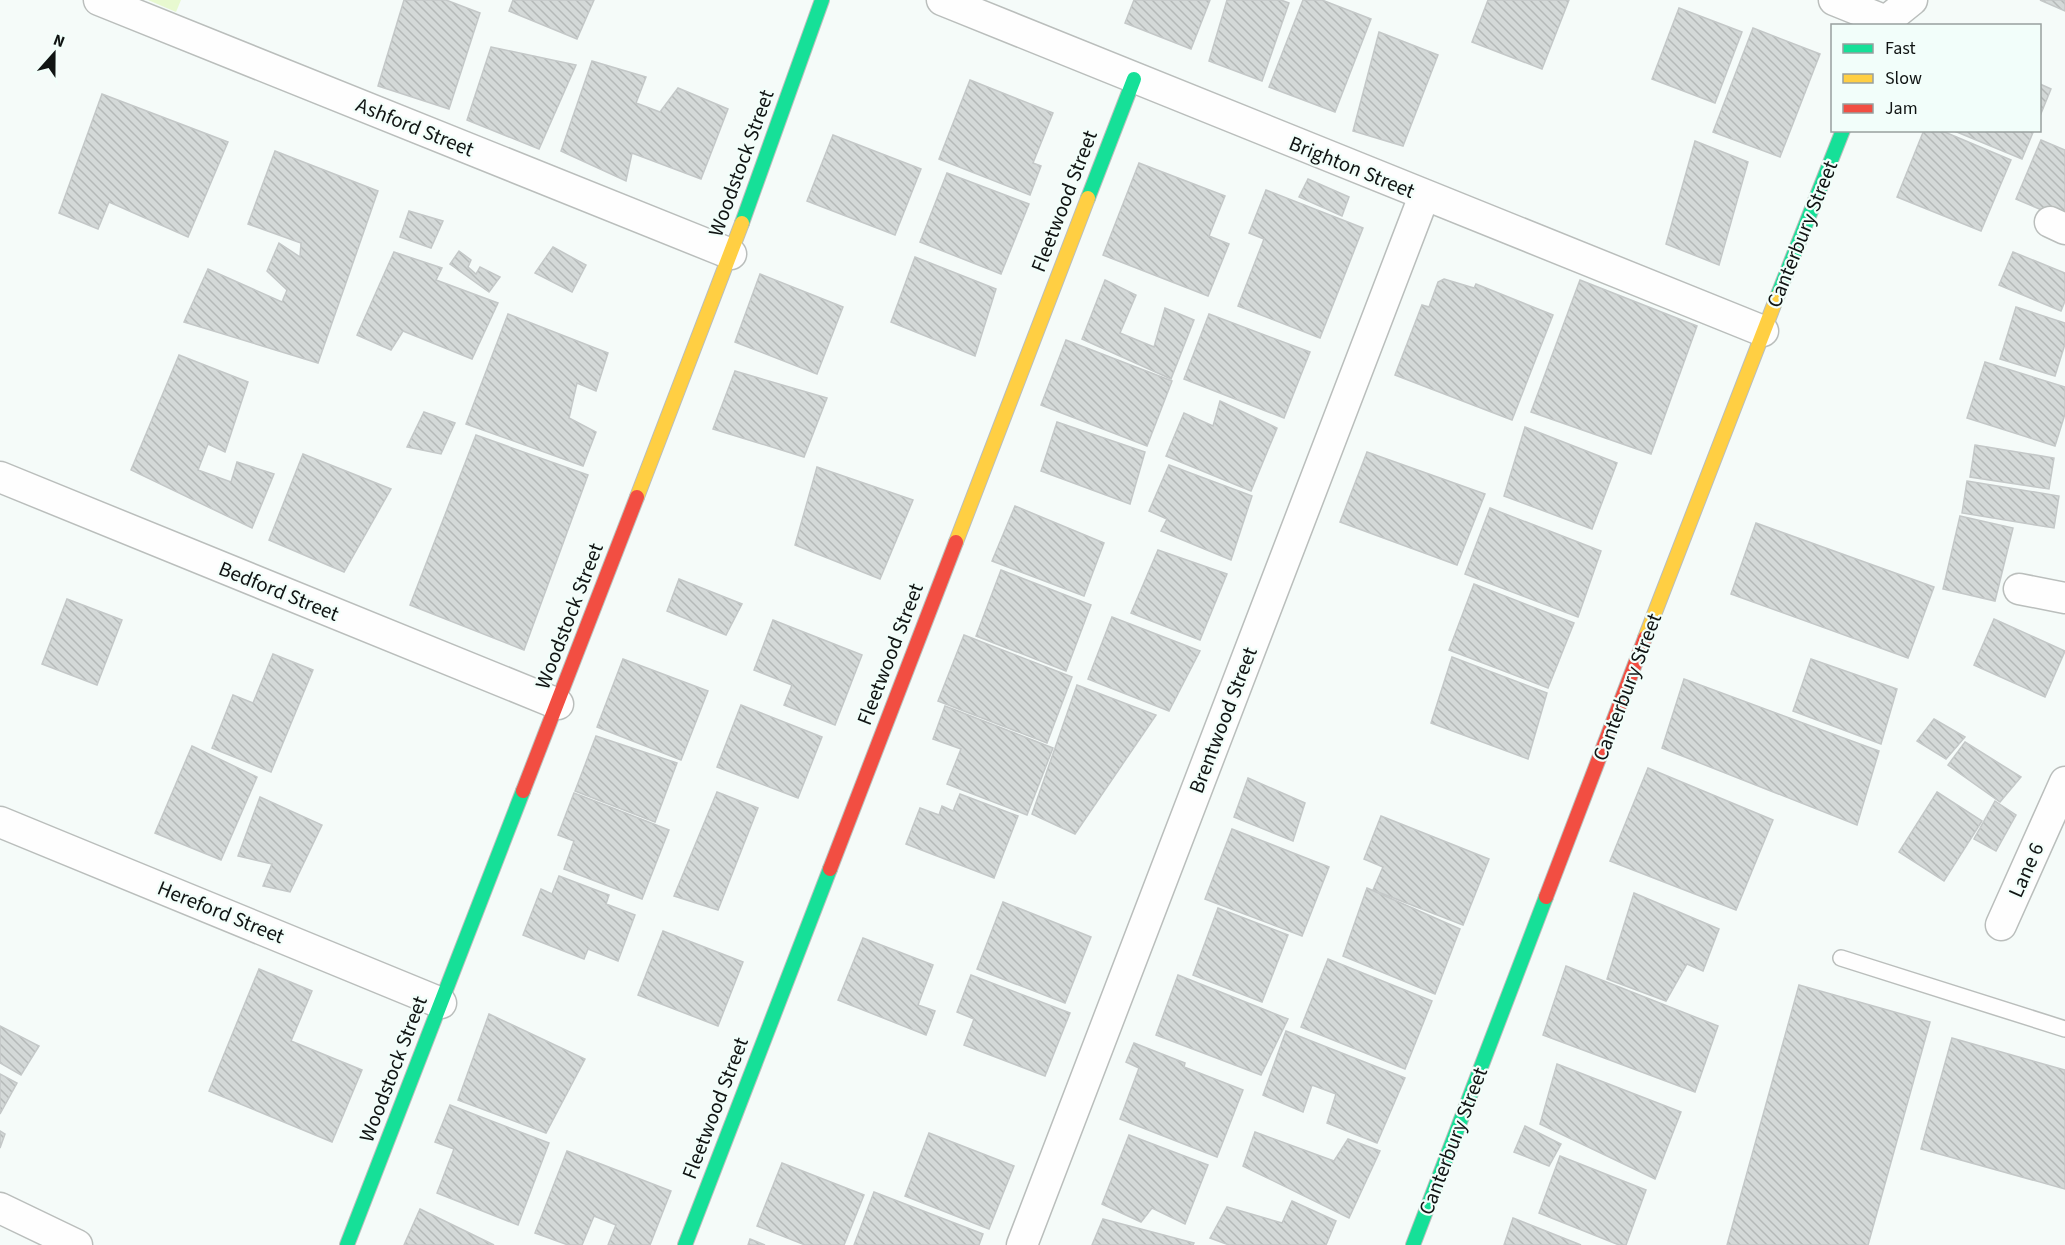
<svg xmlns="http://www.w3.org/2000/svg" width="2065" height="1245" viewBox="0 0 2065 1245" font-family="'Source Sans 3',sans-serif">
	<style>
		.park { fill: url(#park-tufts) }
		.building { fill: url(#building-back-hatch); stroke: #c4c8c8; stroke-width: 1.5 }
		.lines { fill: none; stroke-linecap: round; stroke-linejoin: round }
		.lane-casing { stroke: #babebc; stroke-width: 18 }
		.street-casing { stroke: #babebc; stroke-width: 33 }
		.fast-casing { stroke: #babebc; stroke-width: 16 }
		.slow-casing { stroke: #babebc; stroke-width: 16 }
		.jam-casing { stroke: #babebc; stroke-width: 16 }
		.lane { stroke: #fefefe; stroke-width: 15 }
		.street { stroke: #fefefe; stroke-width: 30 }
		.fast { stroke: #16e098; stroke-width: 14 }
		.slow { stroke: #ffcf43; stroke-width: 14 }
		.jam { stroke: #f24e42; stroke-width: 14 }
		.labels { text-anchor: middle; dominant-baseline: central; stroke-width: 4.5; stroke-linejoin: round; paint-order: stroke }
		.street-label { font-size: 21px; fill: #101413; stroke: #f2fefa }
	</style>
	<defs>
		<pattern id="park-tufts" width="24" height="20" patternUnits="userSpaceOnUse" patternTransform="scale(1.5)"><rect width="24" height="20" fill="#e8f9d0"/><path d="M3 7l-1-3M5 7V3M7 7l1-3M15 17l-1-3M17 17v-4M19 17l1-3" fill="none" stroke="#c6d5b2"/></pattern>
		<pattern id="building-back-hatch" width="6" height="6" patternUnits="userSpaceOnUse" patternTransform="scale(1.5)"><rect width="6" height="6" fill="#d4d9d8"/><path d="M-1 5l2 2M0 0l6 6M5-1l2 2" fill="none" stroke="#b5b9b8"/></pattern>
	</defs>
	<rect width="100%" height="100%" fill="#f5fbf9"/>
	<path class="park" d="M148 0H181L176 12Z"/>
	<g class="building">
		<path d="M404 0H446L480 13 449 109 378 86Z"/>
		<path d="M513 0H594L577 39 509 11Z"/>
		<path d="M1134 0H1210L1191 49 1125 23Z"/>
		<path d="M1227 0H1281L1289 3 1262 81 1209 61Z"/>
		<path d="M1303 0H1322L1371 19 1335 112 1269 87Z"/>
		<path d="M1488 0H1569L1542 69 1472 42Z"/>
		<path d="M2040 0H2065V11Z"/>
		<path d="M1679 8 1742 32 1715 103 1652 79Z"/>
		<path d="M1753 28 1820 54 1780 157 1713 132Z"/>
		<path d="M1379 32 1438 55 1403 146 1353 131Z"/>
		<path d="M491 47 576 65 539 149 467 120Z"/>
		<path d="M592 61 646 77 636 103 660 112 678 88 728 109 701 179 632 153 626 181 561 151Z"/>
		<path d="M970 80 1053 113 1033 163 1041 166 1030 195 939 159Z"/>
		<path d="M2040 84 2051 89 2040 116Z"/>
		<path d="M102 94 228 142 188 237 109 202 98 229 59 213Z"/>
		<path d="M1924 130H1940L2011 160 1981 231 1897 197Z"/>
		<path d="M1952 130H2034L2022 159Z"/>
		<path d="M833 135 921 169 895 235 807 201Z"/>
		<path d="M2041 140 2065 150V220L2016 199Z"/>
		<path d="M1695 141 1748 162 1719 265 1666 244Z"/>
		<path d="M275 151 378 191 318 363 184 322 208 269 282 302 287 290 267 271 279 243 300 257 301 243 248 224Z"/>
		<path d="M1139 163 1225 196 1209 236 1229 244 1208 296 1103 255Z"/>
		<path d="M947 173 1029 204 1001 274 920 242Z"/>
		<path d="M1308 179 1349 197 1342 216 1299 197Z"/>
		<path d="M1266 190 1363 228 1320 338 1238 306 1264 239 1249 233Z"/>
		<path d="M409 211 443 221 431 248 400 237Z"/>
		<path d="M553 247 586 265 572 292 535 273Z"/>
		<path d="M459 251 471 260 468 267 476 274 480 267 500 277 489 292 450 264Z"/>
		<path d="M394 252 442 268 436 280 498 303 472 359 403 331 391 350 357 335Z"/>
		<path d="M2013 252 2065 273V301L2061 311 1999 285Z"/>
		<path d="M915 257 996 289 975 356 891 322Z"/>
		<path d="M760 274 843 307 817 374 735 342Z"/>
		<path d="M1444 279 1474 288 1476 284 1553 315 1512 420 1395 375 1422 305 1429 307 1438 282Z"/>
		<path d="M1105 280 1136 295 1120 333 1154 347 1165 308 1194 320 1171 379 1082 339Z"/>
		<path d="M1580 280 1697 326 1651 454 1531 412Z"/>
		<path d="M2016 307 2065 323V344L2055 376 2000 359Z"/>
		<path d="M508 314 608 353 596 391 577 383 569 418 596 432 583 466 466 424Z"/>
		<path d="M1209 314 1310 352 1284 418 1184 379Z"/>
		<path d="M1066 340 1172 381 1147 446 1041 405Z"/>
		<path d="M179 355 248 382 225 452 208 444 198 470 231 482 237 462 274 474 252 528 131 470Z"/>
		<path d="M1985 362 2065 387V414L2055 446 1967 418Z"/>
		<path d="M735 371 827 398 804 457 713 429Z"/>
		<path d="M1220 401 1277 428 1251 491 1166 456 1184 413 1213 426Z"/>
		<path d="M424 412 455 423 441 454 407 447Z"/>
		<path d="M1057 422 1145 452 1130 504 1041 471Z"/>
		<path d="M1525 427 1617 463 1592 529 1504 496Z"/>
		<path d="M476 435 588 475 524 650 410 605Z"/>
		<path d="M1975 445 2054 458 2049 489 1970 477Z"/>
		<path d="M1367 452 1485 494 1457 565 1340 522Z"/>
		<path d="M303 454 391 489 344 572 269 540Z"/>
		<path d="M1169 465 1252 496 1231 560 1161 531 1167 519 1149 511Z"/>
		<path d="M817 467 913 500 880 579 795 545Z"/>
		<path d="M1967 481 2059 496 2054 528 1962 513Z"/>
		<path d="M1015 506 1104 543 1084 596 992 561Z"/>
		<path d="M1490 508 1601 551 1578 617 1465 574Z"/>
		<path d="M1960 516 2013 528 1995 601 1943 589Z"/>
		<path d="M1756 523 1934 587 1908 658 1731 594Z"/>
		<path d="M1158 550 1227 574 1200 640 1131 613Z"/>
		<path d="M1001 570 1091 605 1066 671 976 636Z"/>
		<path d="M679 579 742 604 726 635 667 611Z"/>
		<path d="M1474 584 1574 623 1548 688 1449 650Z"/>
		<path d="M67 599 122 620 97 685 42 664Z"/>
		<path d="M1112 617 1200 651 1169 711 1088 679Z"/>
		<path d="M1994 619 2065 651 2045 697 1974 665Z"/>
		<path d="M773 620 862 655 835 725 784 705 792 685 754 670Z"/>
		<path d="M964 635 1072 677 1047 743 938 701Z"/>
		<path d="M273 654 313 670 271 772 212 748 233 695 253 703Z"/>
		<path d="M1452 657 1547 693 1528 759 1431 723Z"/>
		<path d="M623 659 708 691 681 760 597 727Z"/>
		<path d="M1811 659 1897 689 1881 744 1793 711Z"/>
		<path d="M1684 679 1879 751 1857 825 1662 748Z"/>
		<path d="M1077 685 1156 715 1075 834 1032 814Z"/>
		<path d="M741 705 822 737 798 798 717 767Z"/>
		<path d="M945 706 1053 748 1027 815 947 784 961 749 933 739Z"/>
		<path d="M1934 719 1965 737 1946 759 1917 741Z"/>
		<path d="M596 736 677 763 655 822 575 791Z"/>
		<path d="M1965 742 2021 777 2000 802 1948 765Z"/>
		<path d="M192 746 257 777 221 860 155 833Z"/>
		<path d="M1648 768 1773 820 1736 910 1610 861Z"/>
		<path d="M1248 778 1305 803 1293 841 1234 817Z"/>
		<path d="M717 792 758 808 718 910 674 896Z"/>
		<path d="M1937 792 1982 821 1944 881 1899 852Z"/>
		<path d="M574 793 669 830 642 899 564 869 574 841 558 835Z"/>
		<path d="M960 794 1018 816 994 878 906 844 920 808 939 815 942 806 953 811Z"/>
		<path d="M260 797 322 825 290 892 263 886 272 864 238 856Z"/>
		<path d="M1995 801 2016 815 1996 851 1974 839Z"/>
		<path d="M1381 816 1489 859 1463 925 1373 890 1383 867 1364 859Z"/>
		<path d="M1232 829 1329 867 1302 936 1205 899Z"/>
		<path d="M559 876 609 895 606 904 635 915 618 961 588 949 584 959 523 935 541 889 552 894Z"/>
		<path d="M1367 888 1460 929 1435 994 1343 956Z"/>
		<path d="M1634 893 1719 929 1703 971 1687 964 1666 1001 1607 979Z"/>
		<path d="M1003 902 1091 937 1065 1003 977 969Z"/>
		<path d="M1218 908 1288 935 1262 1002 1193 975Z"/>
		<path d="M663 931 743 962 718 1026 638 995Z"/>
		<path d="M863 938 933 965 918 1005 935 1011 926 1035 838 1000Z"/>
		<path d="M1328 959 1432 1001 1405 1069 1301 1027Z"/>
		<path d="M1566 966 1718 1026 1695 1092 1543 1035Z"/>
		<path d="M259 969 312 991 291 1041 362 1070 332 1142 209 1091Z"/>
		<path d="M971 975 1070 1013 1045 1076 964 1045 974 1019 957 1012Z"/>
		<path d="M1178 975 1288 1019 1261 1075 1156 1035Z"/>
		<path d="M1799 985 1930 1022 1868 1245H1727Z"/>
		<path d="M489 1014 585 1059 546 1133 458 1100Z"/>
		<path d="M0 1026 39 1046 21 1075 0 1063Z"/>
		<path d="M1286 1031 1405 1078 1377 1143 1327 1123 1336 1094 1312 1085 1303 1112 1263 1095Z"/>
		<path d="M1952 1038 2065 1070V1189L1921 1149Z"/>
		<path d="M1134 1043 1185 1063 1184 1067 1243 1090 1217 1157 1120 1119 1139 1068 1126 1062Z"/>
		<path d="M1557 1064 1681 1112 1655 1179 1540 1124Z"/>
		<path d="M0 1074 17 1083 0 1114Z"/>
		<path d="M450 1105 549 1143 518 1225 437 1193 454 1149 435 1142Z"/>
		<path d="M1525 1126 1561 1144 1549 1166 1514 1152Z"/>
		<path d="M0 1131 5 1134 0 1148Z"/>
		<path d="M1255 1132 1334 1161 1348 1139 1380 1151 1349 1218 1243 1166Z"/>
		<path d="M929 1133 1014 1166 989 1229 905 1196Z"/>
		<path d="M1129 1135 1208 1165 1185 1224 1152 1208 1141 1222 1102 1204Z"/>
		<path d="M567 1151 671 1191 650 1245H608L616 1225 594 1216 582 1245H568L535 1233Z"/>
		<path d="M1560 1156 1646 1190 1626 1245H1619L1539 1213Z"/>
		<path d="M782 1163 864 1195 844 1245H805L757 1226Z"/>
		<path d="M874 1192 983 1234 979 1245H854Z"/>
		<path d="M1292 1201 1336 1221 1326 1245H1229L1210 1238 1227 1207 1282 1223Z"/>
		<path d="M420 1209 494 1245H404Z"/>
		<path d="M1513 1218 1581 1245H1504Z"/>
		<path d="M1103 1219 1194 1243 1193 1245H1092Z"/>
		<path d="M750 1239 765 1245H748Z"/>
	</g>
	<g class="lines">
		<g class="lane-casing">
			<path id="lane" d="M1841 958 2065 1029"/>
		</g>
		<g class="street-casing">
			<g id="street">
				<path d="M99 0 731 254"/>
				<path d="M942 0 1763 331"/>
				<path d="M1834 0 1886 21"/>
				<path d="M1884 26 1886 21 1912 0"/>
				<path d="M2050 222 2065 229"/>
				<path d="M0 477 558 704"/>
				<path d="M2019 589 2065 598"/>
				<path d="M0 822 441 1003"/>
				<path d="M2001 925 2065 782"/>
				<path d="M0 1208 77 1245"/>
				<path d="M1022 1245 1424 196"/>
			</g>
		</g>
		<g class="fast-casing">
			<g id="fast">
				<path d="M1088 198 1134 79"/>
				<path d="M742 223 822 0"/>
				<path d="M1777 297 1843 130"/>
				<path d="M347 1245 523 791"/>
				<path d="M685 1245 830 869"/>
				<path d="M1413 1245 1546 897"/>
			</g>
		</g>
		<g class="slow-casing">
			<g id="slow">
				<path d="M637 497 742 223"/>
				<path d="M956 542 1088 198"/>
				<path d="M1645 638 1777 297"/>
			</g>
		</g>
		<g class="jam-casing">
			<g id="jam">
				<path d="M523 791 637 497"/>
				<path d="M830 869 956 542"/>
				<path d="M1546 897 1645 638"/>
			</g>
		</g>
		<use href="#lane" class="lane"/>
		<use href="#street" class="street"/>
		<use href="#fast" class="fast"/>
		<use href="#slow" class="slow"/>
		<use href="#jam" class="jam"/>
	</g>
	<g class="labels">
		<g class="street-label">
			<text transform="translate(415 127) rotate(22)">Ashford Street</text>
			<text transform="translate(741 163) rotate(-70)">Woodstock Street</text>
			<text transform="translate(1352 167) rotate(22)">Brighton Street</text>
			<text transform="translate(1064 201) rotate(-69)">Fleetwood Street</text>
			<text transform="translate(1802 234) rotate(-68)">Canterbury Street</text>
			<text transform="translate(279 591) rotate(22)">Bedford Street</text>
			<text transform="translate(569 616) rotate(-69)">Woodstock Street</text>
			<text transform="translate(890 654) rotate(-69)">Fleetwood Street</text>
			<text transform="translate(1627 687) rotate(-69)">Canterbury Street</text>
			<text transform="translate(1223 720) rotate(-69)">Brentwood Street</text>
			<text transform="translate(2026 870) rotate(-66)">Lane 6</text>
			<text transform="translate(221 912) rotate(22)">Hereford Street</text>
			<text transform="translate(393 1069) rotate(-69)">Woodstock Street</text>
			<text transform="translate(715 1108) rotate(-69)">Fleetwood Street</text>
			<text transform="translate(1453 1141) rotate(-69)">Canterbury Street</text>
		</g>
	</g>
	<rect x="1831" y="24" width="210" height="108" fill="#f2fefa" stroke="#98a09e" stroke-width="1.5"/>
	<rect x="1843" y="44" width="30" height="9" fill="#16e098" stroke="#98a09e" stroke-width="1.5"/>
	<text x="1885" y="54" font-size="18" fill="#101413">Fast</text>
	<rect x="1843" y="74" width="30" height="9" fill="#ffcf43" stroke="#98a09e" stroke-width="1.5"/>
	<text x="1885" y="84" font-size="18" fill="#101413">Slow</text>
	<rect x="1843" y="104" width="30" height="9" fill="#f24e42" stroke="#98a09e" stroke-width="1.5"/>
	<text x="1885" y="114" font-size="18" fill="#101413">Jam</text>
	<g transform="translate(54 54) rotate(21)" stroke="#f2fefa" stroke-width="4.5" paint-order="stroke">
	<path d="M0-4.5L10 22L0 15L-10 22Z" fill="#101413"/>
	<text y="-9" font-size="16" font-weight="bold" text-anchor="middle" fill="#101413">N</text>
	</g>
</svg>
